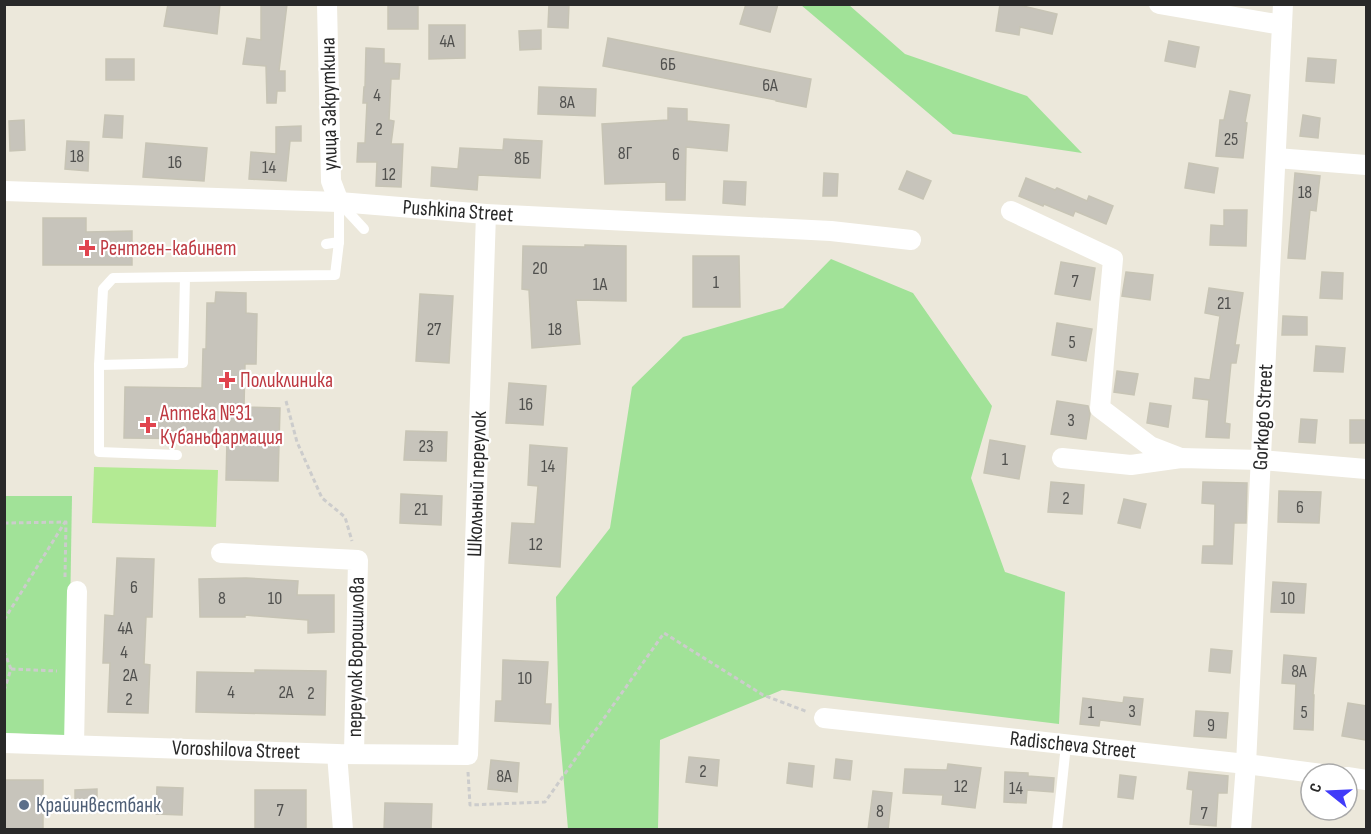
<svg xmlns="http://www.w3.org/2000/svg" width="1371" height="834" viewBox="0 0 1371 834" font-family="'Sofia Sans Condensed',sans-serif">
	<style>
		.green { fill: #a1e298 }
		.pitch { fill: #b3ea93 }
		.building { fill: #c7c4bb; stroke: #c7c4b5; stroke-width: 1.5 }
		.lines { fill: none; stroke-linecap: round; stroke-linejoin: round }
		.path { stroke: #ccc; stroke-width: 3; stroke-dasharray: 4.5 3; stroke-linecap: butt }
		.lane { stroke: #fff; stroke-width: 10 }
		.street { stroke: #fff; stroke-width: 20 }
		.health-dot { fill: #e0444e; stroke: #fff; stroke-width: 2 }
		.service-dot { fill: #5c6f8a; stroke: #fff; stroke-width: 2 }
		.labels { text-anchor: middle; dominant-baseline: central; stroke-width: 4.5; stroke-linejoin: round; paint-order: stroke }
		.number-label { font-size: 18px; fill: #50504e }
		.street-label { font-size: 21px; fill: #292929; stroke: #fff }
		.health-label { font-size: 21px; fill: #be3a42; stroke: #fff; text-anchor: start }
		.service-label { font-size: 21px; fill: #4e5e75; stroke: #fff; text-anchor: start }
	</style>
	<rect width="100%" height="100%" fill="#ece8db"/>
	<g class="green">
		<path d="M801 5H849L905 54 1027 96 1082 153 953 134Z"/>
		<path d="M831 259 913 293 992 406 971 478 1005 572 1065 592 1059 724 782 690 660 740 658 828 661 829H568L559 726 556 597 610 528 632 387 683 337 783 308Z"/>
		<path d="M5 496H72L68 736 5 733Z"/>
	</g>
	<path class="pitch" d="M94 467 218 470 216 527 92 523Z"/>
	<g class="building">
		<path d="M168 4H220L217 34 164 26Z"/>
		<path d="M261 4H287L279 71H285V91H277L276 103H267L266 66 243 64 247 38 261 40Z"/>
		<path d="M549 4H569L568 28 548 27Z"/>
		<path d="M746 4H778L770 32 740 24Z"/>
		<path d="M1000 4H1023V6L1057 14 1052 34 1020 27 1019 35 996 31Z"/>
		<rect x="388" y="5" width="30" height="24"/>
		<path d="M429 25H465V58L429 59Z"/>
		<path d="M541 30V49L520 50 519 31Z"/>
		<path d="M608 38 811 79 806 107 776 101V100L603 66Z"/>
		<path d="M1169 41 1199 47 1195 67 1165 61Z"/>
		<path d="M366 48 384 49V63L400 64 399 79H391L389 120 394 121 391 144H403L401 187 376 186 377 162H357L358 143H365L367 103H363L364 87H365Z"/>
		<path d="M1308 58 1336 60 1334 83 1306 81Z"/>
		<rect x="106" y="59" width="28" height="21"/>
		<path d="M539 87 596 89 595 116 538 114Z"/>
		<path d="M1230 91 1250 95 1245 122 1247 123 1243 158 1216 156 1220 120H1224Z"/>
		<path d="M668 108 687 109V121L729 125 727 151 686 147 685 200H666V182L605 184 602 124 668 120Z"/>
		<path d="M105 115 123 116 122 138 103 137Z"/>
		<path d="M1303 115 1320 118 1318 138 1300 136Z"/>
		<path d="M24 120 25 150 10 151 9 121Z"/>
		<path d="M301 126V141H290L286 181 249 179 251 152 276 154V127Z"/>
		<path d="M504 139 542 141 540 178 478 175 477 190 431 186 432 167 458 169 460 148 503 150Z"/>
		<path d="M67 141 89 142 88 171 65 169Z"/>
		<path d="M146 143 207 148 204 181 143 177Z"/>
		<path d="M1189 163 1218 168 1214 193 1185 188Z"/>
		<path d="M907 171 931 181 923 199 899 189Z"/>
		<path d="M824 173 838 174 837 196H823Z"/>
		<path d="M1295 173 1320 176 1316 211 1310 210 1305 259 1288 258Z"/>
		<path d="M1026 178 1055 190 1057 188 1087 201 1089 196 1113 206 1106 224 1075 211 1073 216 1044 204 1043 206 1019 196Z"/>
		<path d="M724 181 746 182 745 205 723 203Z"/>
		<path d="M1224 210H1247L1246 246 1210 245 1211 225 1224 226Z"/>
		<path d="M43 218H86V232L132 231V265H43Z"/>
		<path d="M585 245 626 246V301L576 300 580 344 532 348 529 290 522 289 523 246 585 247Z"/>
		<path d="M693 256H739L740 307H693Z"/>
		<path d="M1061 262 1095 268 1090 300 1055 294Z"/>
		<path d="M1126 272 1153 275 1150 300 1122 296Z"/>
		<path d="M1322 272 1343 273 1342 299 1320 298Z"/>
		<path d="M1209 288 1243 293 1235 345H1239L1236 363H1231L1225 423 1230 424 1229 438 1206 437 1209 400 1193 398 1195 378 1210 380 1220 316 1205 313Z"/>
		<path d="M216 292 246 293V313L257 314 256 364H245L244 407 280 408 278 481 226 480 227 439 124 438 125 387 202 388 203 349H206L207 303H215Z"/>
		<path d="M420 294 453 296 449 363 416 361Z"/>
		<path d="M1283 316 1307 317V335H1282Z"/>
		<path d="M1057 323 1092 329 1086 361 1052 355Z"/>
		<path d="M1316 346 1345 348 1343 372 1314 371Z"/>
		<path d="M1117 371 1138 374 1134 395 1114 392Z"/>
		<path d="M509 383 546 386 543 425 506 423Z"/>
		<path d="M1057 401 1088 406 1090 414 1086 439 1051 434Z"/>
		<path d="M1150 403 1171 406 1168 427 1147 423Z"/>
		<path d="M1301 419 1317 420 1315 443 1299 442Z"/>
		<rect x="1350" y="420" width="16" height="23"/>
		<path d="M406 431 447 432 446 461 404 460Z"/>
		<path d="M990 440 1025 446 1019 479 984 473Z"/>
		<path d="M530 445 567 448 560 567 509 563 512 523 535 524 538 486 528 485Z"/>
		<path d="M1051 482 1084 485 1082 514 1048 512Z"/>
		<path d="M1203 482 1247 483 1246 523H1234L1232 564 1202 563 1203 546H1214L1215 504 1202 503Z"/>
		<path d="M1279 491 1321 492 1319 523 1278 522Z"/>
		<path d="M401 494 442 496 441 525 400 523Z"/>
		<path d="M1124 499 1146 504 1140 528 1118 523Z"/>
		<path d="M117 558 154 559 152 617H146L144 664 150 665 148 713 108 712 110 663H103L105 615 114 616Z"/>
		<path d="M246 578 298 581 297 595H334V632L308 633V620L245 615V617H200L199 579Z"/>
		<path d="M1273 582 1306 584 1304 613 1271 612Z"/>
		<path d="M1211 649 1232 651 1230 673 1209 671Z"/>
		<path d="M1284 655 1316 658 1313 695H1314L1313 730 1294 729 1296 684 1282 683Z"/>
		<path d="M503 660 548 662 545 704H551L550 724 495 721 496 701H502Z"/>
		<path d="M255 670 326 671 325 715 196 712 197 672 255 673Z"/>
		<path d="M1124 697 1143 699 1140 725 1100 720 1099 726 1080 724 1083 698 1123 703Z"/>
		<path d="M1348 703 1366 706V740L1342 736Z"/>
		<path d="M1196 711 1228 713 1226 738 1194 736Z"/>
		<path d="M689 757 719 760 717 786 686 782Z"/>
		<path d="M836 759 852 761 850 780 834 778Z"/>
		<path d="M491 760 519 763 517 792 488 789Z"/>
		<path d="M789 763 814 766 812 787 787 783Z"/>
		<path d="M948 764 981 768 975 808 942 804 943 795 903 793 905 769 947 770Z"/>
		<path d="M1005 772 1028 773V776L1054 778 1053 792 1027 790 1026 803 1004 802Z"/>
		<path d="M1189 772 1228 776 1227 793H1218L1216 826 1190 824 1193 790 1187 789Z"/>
		<path d="M1120 775 1136 777 1133 799 1118 797Z"/>
		<rect x="5" y="780" width="38" height="50"/>
		<path d="M157 787 183 788 182 815 156 814Z"/>
		<path d="M97 789V812H75V790Z"/>
		<rect x="255" y="790" width="51" height="40"/>
		<path d="M873 791 892 793 888 830H868Z"/>
		<path d="M385 803 432 804 431 830H384Z"/>
	</g>
	<g class="lines">
		<g class="path">
			<path d="M286 401 297 442 322 498 345 517 352 541"/>
			<path d="M4 523 66 522 65 577"/>
			<path d="M4 620 65 522"/>
			<path d="M4 651 11 669 4 691"/>
			<path d="M11 669 57 671"/>
			<path d="M468 772 470 805 545 802 664 633 763 695 808 712"/>
		</g>
		<g class="lane">
			<path d="M339 202 364 229"/>
			<path d="M326 244 339 242V202"/>
			<path d="M185 277 183 363 99 365 103 289 113 278 335 275 339 242"/>
			<path d="M99 365V452L177 455"/>
			<path d="M1057 830 1066 745"/>
		</g>
		<g class="street">
			<path d="M327 4 331 181 339 202"/>
			<path d="M1159 4 1282 25"/>
			<path d="M1276 158 1366 165"/>
			<path d="M4 191 339 202 486 214 831 231 911 240"/>
			<path d="M1011 211 1113 259 1100 408 1150 446 1181 458"/>
			<path d="M1062 458 1131 465 1181 458 1261 460 1366 469"/>
			<path d="M221 553 358 560 354 754"/>
			<path d="M824 718 1246 764 1322 774"/>
			<path d="M4 743 337 754 468 755 486 214"/>
			<path d="M74 745 77 591"/>
			<path d="M337 754 343 830"/>
			<path d="M1347 777 1366 780"/>
			<path d="M1241 830 1246 764 1283 4"/>
		</g>
	</g>
	<g class="health-dot">
		<path d="M84 239h6v6h6v6h-6v6h-6v-6h-6v-6h6z"/>
		<path d="M224 371h6v6h6v6h-6v6h-6v-6h-6v-6h6z"/>
		<path d="M145 416h6v6h6v6h-6v6h-6v-6h-6v-6h6z"/>
	</g>
	<circle class="service-dot" cx="24" cy="805" r="6"/>
	<g class="labels">
		<g class="number-label">
			<text x="447" y="41">4А</text>
			<text x="668" y="64">6Б</text>
			<text x="770" y="85">6А</text>
			<text x="377" y="95">4</text>
			<text x="567" y="102">8А</text>
			<text x="379" y="129">2</text>
			<text x="1231" y="139">25</text>
			<text x="625" y="153">8Г</text>
			<text x="676" y="154">6</text>
			<text x="77" y="156">18</text>
			<text x="522" y="158">8Б</text>
			<text x="175" y="162">16</text>
			<text x="269" y="167">14</text>
			<text x="389" y="174">12</text>
			<text x="1305" y="192">18</text>
			<text x="540" y="268">20</text>
			<text x="1075" y="281">7</text>
			<text x="716" y="282">1</text>
			<text x="600" y="284">1А</text>
			<text x="1224" y="303">21</text>
			<text x="434" y="329">27</text>
			<text x="555" y="329">18</text>
			<text x="1072" y="342">5</text>
			<text x="526" y="404">16</text>
			<text x="1071" y="420">3</text>
			<text x="426" y="446">23</text>
			<text x="1005" y="459">1</text>
			<text x="548" y="466">14</text>
			<text x="1066" y="498">2</text>
			<text x="1300" y="507">6</text>
			<text x="421" y="509">21</text>
			<text x="536" y="544">12</text>
			<text x="134" y="587">6</text>
			<text x="222" y="598">8</text>
			<text x="275" y="598">10</text>
			<text x="1288" y="598">10</text>
			<text x="125" y="628">4А</text>
			<text x="124" y="652">4</text>
			<text x="1299" y="671">8А</text>
			<text x="130" y="675">2А</text>
			<text x="525" y="678">10</text>
			<text x="231" y="692">4</text>
			<text x="286" y="692">2А</text>
			<text x="311" y="693">2</text>
			<text x="129" y="699">2</text>
			<text x="1132" y="711">3</text>
			<text x="1091" y="712">1</text>
			<text x="1304" y="712">5</text>
			<text x="1211" y="725">9</text>
			<text x="703" y="771">2</text>
			<text x="504" y="776">8А</text>
			<text x="961" y="786">12</text>
			<text x="1016" y="788">14</text>
			<text x="280" y="810">7</text>
			<text x="880" y="811">8</text>
			<text x="1204" y="813">7</text>
		</g>
		<g class="street-label">
			<text transform="translate(329 104) rotate(-91)">улица Закруткина</text>
			<text transform="translate(458 211) rotate(4)">Pushkina Street</text>
			<text transform="translate(1263 417) rotate(-87)">Gorkogo Street</text>
			<text transform="translate(477 484) rotate(-88)">Школьный переулок</text>
			<text transform="translate(356 657) rotate(-89)">переулок Ворошилова</text>
			<text transform="translate(1073 745) rotate(6)">Radischeva Street</text>
			<text transform="translate(236 750) rotate(2)">Voroshilova Street</text>
		</g>
		<g class="health-label">
			<text x="100" y="248">Рентген-кабинет</text>
			<text x="240" y="380">Поликлиника</text>
			<text x="160" y="413">Аптека №31<tspan x="160" dy="24">Кубаньфармация</tspan></text>
		</g>
		<g class="service-label">
			<text x="36" y="805">Крайинвестбанк</text>
		</g>
	</g>
	<rect width="1371" height="834" fill="none" stroke="#292929" stroke-width="12"/>
	<g transform="translate(1329 792) rotate(288)"><circle r="28" fill="#ffffff" stroke="#a9a9a9" stroke-width="1.5"/>
	<path d="M0-4.5L10 22L0 15L-10 22Z" fill="#403bf9"/>
	<text y="-9" font-size="16" font-weight="bold" text-anchor="middle" fill="#292929">С</text>
	</g>
</svg>
